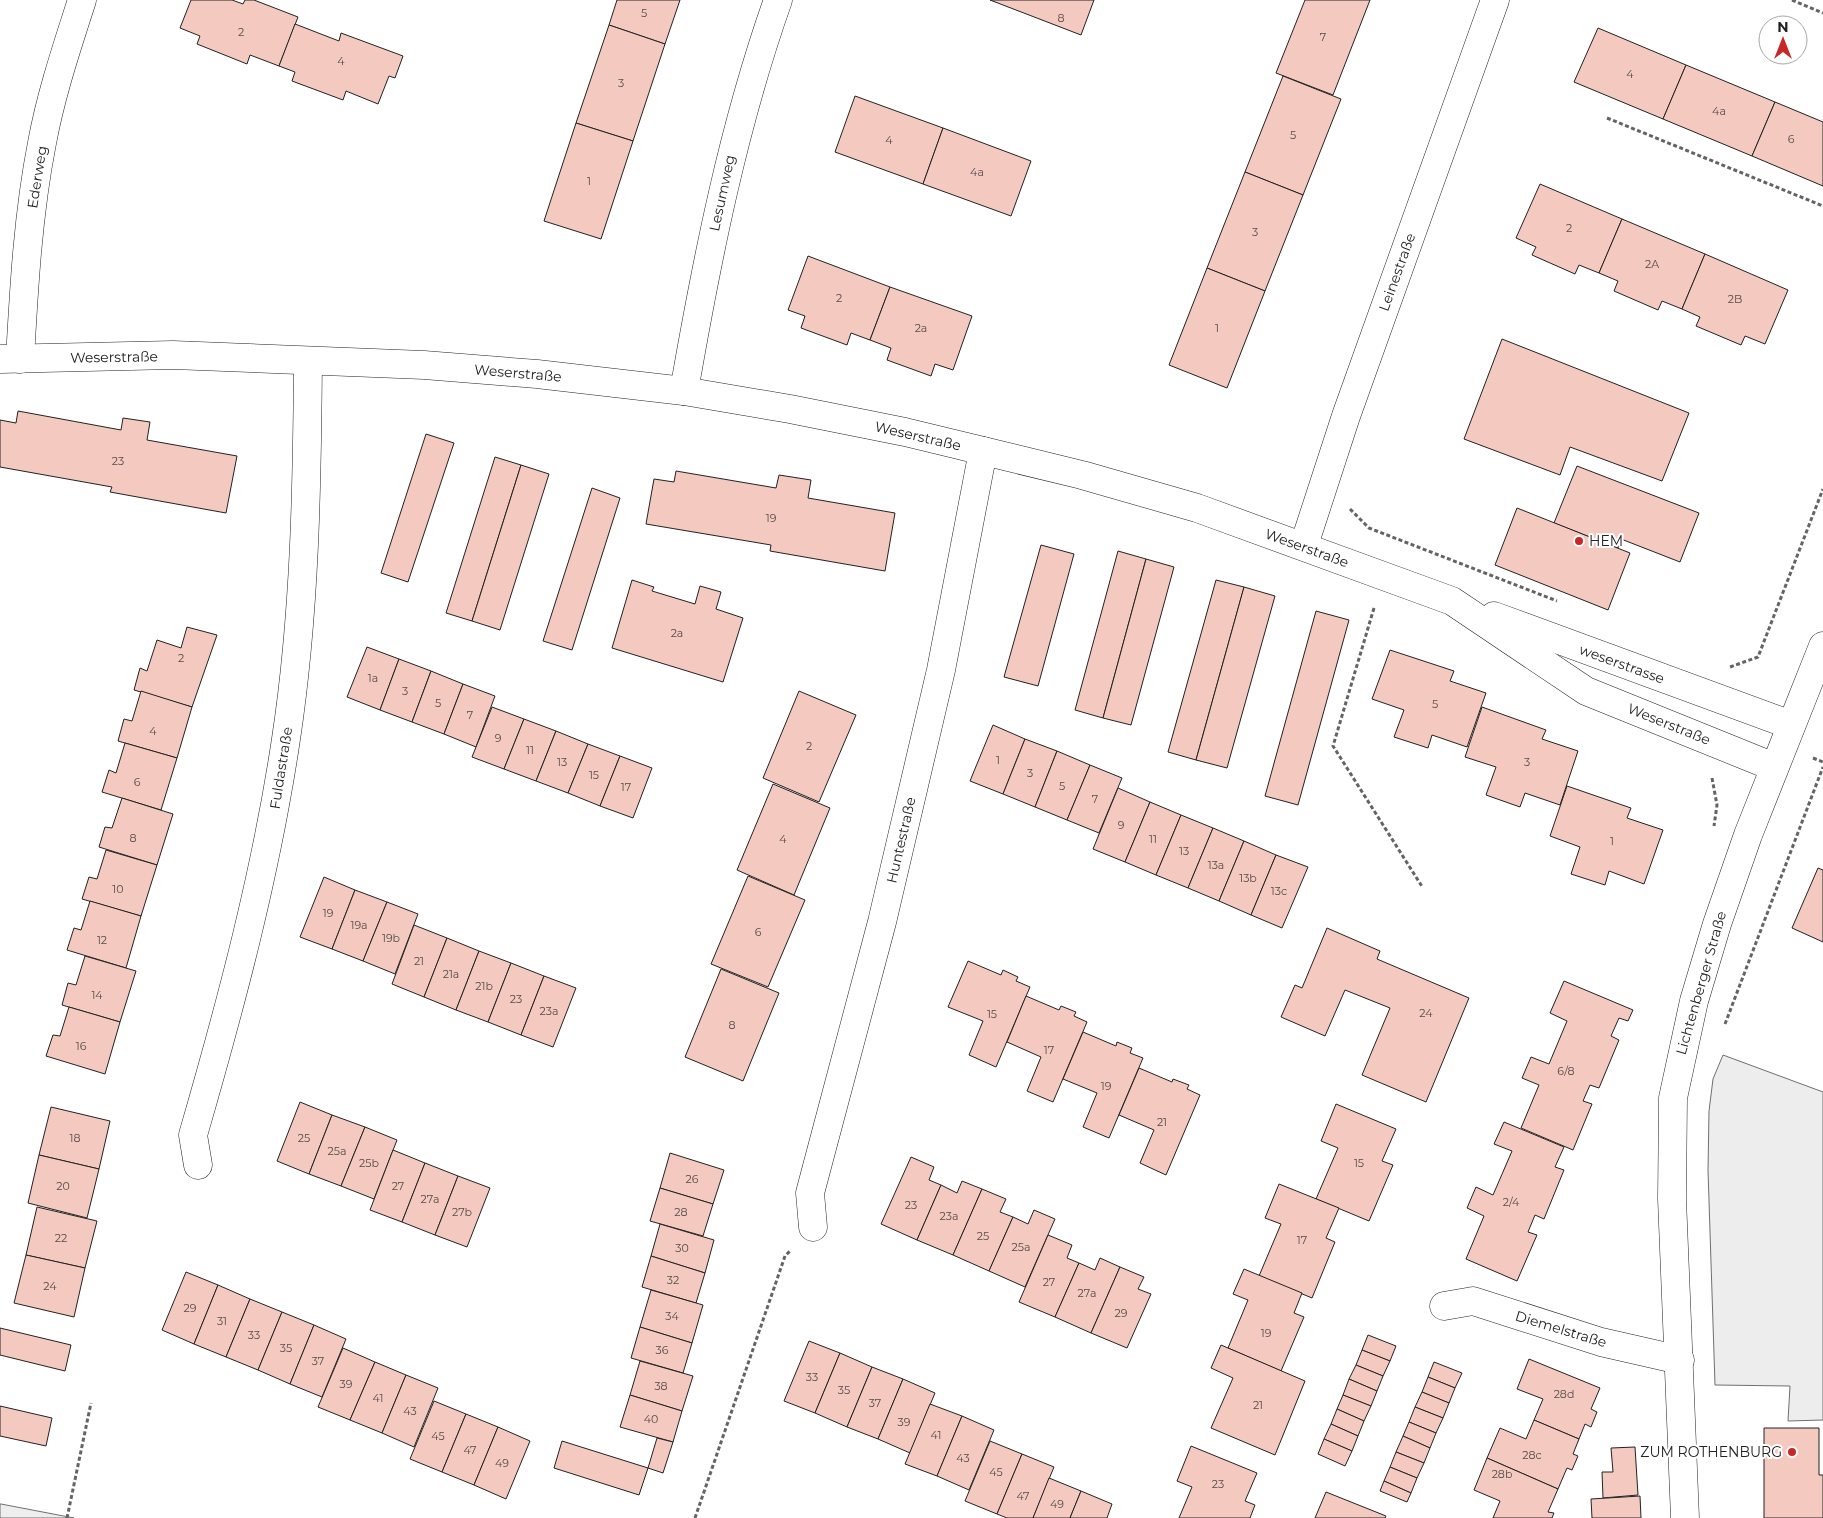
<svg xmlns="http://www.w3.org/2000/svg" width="1823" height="1518" viewBox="0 0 1823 1518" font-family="Montserrat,sans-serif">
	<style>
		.green { fill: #eee; stroke: #6f6f6f }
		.parking { fill: #ededed; stroke: #6f6f6f }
		.building { fill: #f3c9c0; stroke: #222 }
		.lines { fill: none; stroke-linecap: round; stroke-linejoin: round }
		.minor-casing { stroke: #222; stroke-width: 29 }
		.path { stroke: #646464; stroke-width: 3; stroke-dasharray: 4 2.5; stroke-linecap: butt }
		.minor { stroke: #fff; stroke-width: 28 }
		.poi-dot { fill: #c62828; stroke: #fff; stroke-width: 2 }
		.labels { text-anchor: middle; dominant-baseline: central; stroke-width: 4; stroke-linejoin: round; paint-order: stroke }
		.number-label { font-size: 11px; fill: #564c4a }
		.street-label { font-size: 14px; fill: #222; stroke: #fff }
		.poi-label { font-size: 14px; fill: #222; stroke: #fff; text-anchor: start }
	</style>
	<rect width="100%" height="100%" fill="#fff"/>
	<path class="green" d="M0 1504H1L74 1518H0Z"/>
	<path class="parking" d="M1723 1055 1823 1092V1420L1788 1421 1790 1386 1715 1385 1708 1170 1709 1111 1713 1079Z"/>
	<g class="building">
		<path d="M191 0H232L243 4 245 0H254L298 17 279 66 250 55 247 64 197 44 200 36 180 28Z"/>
		<path d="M617 0H680L665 44 609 25Z"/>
		<path d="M990 0H1094L1081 35Z"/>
		<path d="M1305 0H1370L1333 95 1276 73Z"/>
		<path d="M295 24 339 41 341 33 403 56 395 78 389 76 378 104 346 91 343 100 292 81 295 72 279 66Z"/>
		<path d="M609 25 665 44 633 141 576 123Z"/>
		<path d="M1598 28 1686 65 1663 119 1574 82Z"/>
		<path d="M1686 65 1775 102 1752 156 1663 119Z"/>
		<path d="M1283 76 1341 99 1303 195 1245 172Z"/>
		<path d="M855 96 943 128 923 184 835 152Z"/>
		<path d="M1775 102 1823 122V186L1752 156Z"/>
		<path d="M576 123 633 141 601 239 544 221Z"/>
		<path d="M943 128 1031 161 1011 216 923 184Z"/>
		<path d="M1245 172 1303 195 1265 291 1207 268Z"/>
		<path d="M1540 184 1622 219 1599 273 1579 265 1575 274 1532 255 1536 247 1516 238Z"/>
		<path d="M1622 219 1705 254 1682 309 1662 301 1658 310 1614 291 1618 281 1599 273Z"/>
		<path d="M1705 254 1788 290 1765 344 1745 336 1741 345 1696 326 1700 317 1682 309Z"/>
		<path d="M808 256 890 287 870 340 851 333 847 345 801 328 805 316 788 310Z"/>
		<path d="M1207 268 1265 291 1227 388 1169 365Z"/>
		<path d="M890 287 972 316 953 370 935 364 931 376 887 360 891 348 870 340Z"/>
		<path d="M1502 339 1689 413 1662 481 1570 447 1560 475 1464 439Z"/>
		<path d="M18 411 121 430 123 418 150 422 147 440 237 456 226 513 110 492 112 487 0 467V420L16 423Z"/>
		<path d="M426 434 454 443 408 582 381 573Z"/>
		<path d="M495 457 521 465 472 621 446 613Z"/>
		<path d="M521 465 549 474 500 630 472 621Z"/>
		<path d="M1577 466 1699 513 1680 562 1621 539 1618 548 1554 523Z"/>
		<path d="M676 471 776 488 779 475 811 480 808 498 895 513 885 571 770 551 771 545 646 524 654 479 674 482Z"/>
		<path d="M592 488 620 498 572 650 543 641Z"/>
		<path d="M1517 508 1630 553 1608 610 1495 565Z"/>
		<path d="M1041 545 1074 554 1038 686 1004 677Z"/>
		<path d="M1118 551 1146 559 1103 718 1075 710Z"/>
		<path d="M1146 559 1174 567 1131 725 1103 718Z"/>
		<path d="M632 580 654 587 652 591 695 604 700 586 721 592 716 609 743 618 723 682 612 648Z"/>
		<path d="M1216 580 1244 587 1196 760 1168 752Z"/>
		<path d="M1244 587 1275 596 1227 768 1196 760Z"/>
		<path d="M1316 611 1349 620 1298 805 1265 796Z"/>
		<path d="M187 627 217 635 192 707 134 690 140 668 147 671 157 640 181 648Z"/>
		<path d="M367 647 399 659 380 710 347 697Z"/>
		<path d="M1390 650 1454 671 1450 681 1486 693 1467 747 1432 735 1428 748 1394 737 1404 710 1372 699Z"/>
		<path d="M399 659 431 671 412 722 380 710Z"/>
		<path d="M431 671 463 684 444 734 412 722Z"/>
		<path d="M463 684 495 696 476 747 444 734Z"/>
		<path d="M141 691 192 707 177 758 118 741 124 719 132 721Z"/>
		<path d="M799 691 856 715 819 802 763 778Z"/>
		<path d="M492 707 524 719 504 769 472 757Z"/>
		<path d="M1482 707 1546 730 1542 739 1578 751 1560 805 1525 793 1520 807 1486 795 1496 767 1465 757Z"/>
		<path d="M524 719 556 731 536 781 504 769Z"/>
		<path d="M993 725 1025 739 1003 794 970 781Z"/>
		<path d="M556 731 588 744 568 793 536 781Z"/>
		<path d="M1025 739 1057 751 1035 807 1003 794Z"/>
		<path d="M125 743 177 758 161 810 102 792 109 770 116 773Z"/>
		<path d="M588 744 620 756 600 806 568 793Z"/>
		<path d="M1057 751 1090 765 1067 820 1035 807Z"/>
		<path d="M620 756 652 768 633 818 600 806Z"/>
		<path d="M1090 765 1122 778 1099 833 1067 820Z"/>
		<path d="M773 784 830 808 794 895 737 870Z"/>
		<path d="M1567 786 1631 808 1627 818 1663 830 1644 884 1609 871 1605 885 1571 874 1580 847 1550 836Z"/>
		<path d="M1118 788 1150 802 1125 862 1093 849Z"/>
		<path d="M122 798 173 814 157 865 99 847 105 827 112 828Z"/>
		<path d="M1150 802 1181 815 1156 875 1125 862Z"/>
		<path d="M1181 815 1213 828 1188 888 1156 875Z"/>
		<path d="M1213 828 1244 841 1219 901 1188 888Z"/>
		<path d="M1244 841 1276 855 1251 915 1219 901Z"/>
		<path d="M106 850 157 865 141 916 82 899 89 877 97 879Z"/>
		<path d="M1276 855 1308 867 1282 928 1251 915Z"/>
		<path d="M1818 868 1823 870V942L1792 928Z"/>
		<path d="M748 876 805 900 768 987 711 964Z"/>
		<path d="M324 877 355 890 332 949 300 937Z"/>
		<path d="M355 890 387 902 363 961 332 949Z"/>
		<path d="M90 901 141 916 126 968 67 950 74 928 81 930Z"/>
		<path d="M387 902 418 914 395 974 363 961Z"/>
		<path d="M414 925 447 938 424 997 392 984Z"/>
		<path d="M1327 928 1380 951 1377 959 1469 998 1426 1102 1362 1075 1390 1008 1345 990 1325 1036 1281 1017 1295 985 1302 988Z"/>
		<path d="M447 938 479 951 456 1010 424 997Z"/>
		<path d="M479 951 511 963 488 1022 456 1010Z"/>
		<path d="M85 956 136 971 120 1022 62 1005 68 983 76 985Z"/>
		<path d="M968 961 1001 975 1003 970 1018 977 1016 981 1030 987 996 1067 969 1055 983 1021 948 1007Z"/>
		<path d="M511 963 544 976 521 1035 488 1022Z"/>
		<path d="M721 969 779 993 743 1081 685 1057Z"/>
		<path d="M544 976 576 988 553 1047 521 1035Z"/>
		<path d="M1564 981 1633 1010 1628 1021 1619 1018 1611 1036 1619 1040 1599 1088 1590 1085 1583 1101 1592 1104 1573 1150 1521 1128 1539 1085 1522 1078 1531 1057 1549 1064 1567 1021 1550 1013Z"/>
		<path d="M1026 996 1059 1010 1061 1006 1076 1012 1074 1016 1087 1022 1053 1102 1027 1091 1041 1057 1007 1042Z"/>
		<path d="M69 1007 120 1022 105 1074 46 1056 53 1035 60 1036Z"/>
		<path d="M1083 1032 1116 1046 1117 1042 1132 1048 1130 1053 1143 1058 1109 1138 1083 1127 1097 1093 1063 1079Z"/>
		<path d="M1139 1068 1172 1082 1173 1079 1189 1085 1187 1089 1200 1095 1166 1175 1140 1163 1154 1130 1119 1115Z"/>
		<path d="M300 1102 332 1115 309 1174 277 1161Z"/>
		<path d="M1336 1104 1396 1129 1382 1161 1393 1165 1369 1221 1316 1199 1338 1148 1321 1141Z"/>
		<path d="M51 1107 110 1121 99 1169 39 1155Z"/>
		<path d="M332 1115 365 1127 341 1186 309 1174Z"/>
		<path d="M1504 1122 1564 1147 1555 1167 1564 1170 1544 1219 1535 1215 1528 1232 1537 1235 1517 1281 1466 1259 1484 1216 1467 1208 1476 1187 1493 1195 1512 1151 1494 1144Z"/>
		<path d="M365 1127 397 1140 374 1199 341 1186Z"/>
		<path d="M393 1150 425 1163 402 1222 370 1210Z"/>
		<path d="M670 1153 724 1170 713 1204 660 1188Z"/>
		<path d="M39 1155 99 1169 87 1218 28 1203Z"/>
		<path d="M911 1157 934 1167 929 1180 941 1185 917 1240 881 1224Z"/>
		<path d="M425 1163 458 1176 435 1235 402 1222Z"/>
		<path d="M458 1176 490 1188 467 1247 435 1235Z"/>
		<path d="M962 1181 982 1189 953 1255 917 1240 941 1185 957 1193Z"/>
		<path d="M1279 1184 1339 1208 1326 1238 1335 1242 1312 1298 1259 1276 1281 1224 1265 1218Z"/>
		<path d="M660 1188 713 1204 703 1236 650 1221Z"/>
		<path d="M982 1189 1006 1199 1000 1212 1013 1217 989 1271 953 1255Z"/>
		<path d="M37 1207 97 1221 85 1268 26 1255Z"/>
		<path d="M1034 1210 1055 1219 1025 1287 989 1271 1013 1217 1028 1224Z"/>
		<path d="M660 1224 714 1240 705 1273 651 1256Z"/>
		<path d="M1048 1235 1072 1245 1067 1258 1079 1263 1055 1317 1019 1302Z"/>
		<path d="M26 1255 85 1268 74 1317 14 1303Z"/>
		<path d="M651 1256 705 1273 696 1303 642 1287Z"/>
		<path d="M1100 1258 1120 1267 1091 1333 1055 1317 1079 1263 1095 1270Z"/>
		<path d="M1120 1267 1144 1277 1138 1289 1151 1294 1127 1348 1091 1333Z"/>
		<path d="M1244 1269 1302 1293 1294 1313 1304 1317 1281 1371 1228 1348 1248 1300 1233 1294Z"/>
		<path d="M186 1272 218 1285 194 1344 162 1330Z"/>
		<path d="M218 1285 250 1299 226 1357 194 1344Z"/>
		<path d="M651 1290 703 1305 692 1343 640 1327Z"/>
		<path d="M250 1299 282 1312 258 1370 226 1357Z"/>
		<path d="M282 1312 314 1325 290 1384 258 1370Z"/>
		<path d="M314 1325 346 1339 322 1397 290 1384Z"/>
		<path d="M640 1327 692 1343 683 1373 631 1358Z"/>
		<path d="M0 1328 71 1345 65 1371 0 1355Z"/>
		<path d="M1368 1335 1396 1346 1390 1361 1362 1350Z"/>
		<path d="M809 1341 840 1353 815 1413 784 1401Z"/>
		<path d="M1221 1345 1305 1381 1275 1455 1211 1428 1233 1378 1211 1368Z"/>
		<path d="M343 1348 375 1362 350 1420 318 1407Z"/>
		<path d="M1362 1350 1390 1361 1383 1376 1356 1365Z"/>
		<path d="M840 1353 872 1367 847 1427 815 1413Z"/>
		<path d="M1529 1359 1600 1388 1591 1409 1597 1412 1591 1427 1585 1424 1579 1439 1534 1420 1543 1399 1517 1389Z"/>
		<path d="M640 1361 693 1376 682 1411 630 1395Z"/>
		<path d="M375 1362 406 1375 382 1433 350 1420Z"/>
		<path d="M1434 1362 1462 1373 1455 1388 1428 1377Z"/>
		<path d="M1356 1365 1383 1376 1377 1391 1349 1379Z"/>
		<path d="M872 1367 903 1379 878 1439 847 1427Z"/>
		<path d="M406 1375 438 1388 414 1447 382 1433Z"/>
		<path d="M1428 1377 1455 1388 1449 1403 1422 1392Z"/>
		<path d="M903 1379 935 1393 910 1453 878 1439Z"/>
		<path d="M1349 1379 1377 1391 1371 1406 1343 1395Z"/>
		<path d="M1422 1392 1449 1403 1443 1418 1415 1407Z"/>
		<path d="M630 1395 682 1411 673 1442 620 1427Z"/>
		<path d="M1343 1395 1371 1406 1364 1421 1337 1409Z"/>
		<path d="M434 1401 466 1414 442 1472 410 1459Z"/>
		<path d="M930 1404 962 1416 937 1476 905 1464Z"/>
		<path d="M0 1406 52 1418 46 1446 0 1436Z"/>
		<path d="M1415 1407 1443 1418 1436 1433 1409 1422Z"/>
		<path d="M1337 1409 1364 1421 1358 1436 1331 1424Z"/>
		<path d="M466 1414 498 1427 474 1485 442 1472Z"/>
		<path d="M962 1416 994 1430 969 1490 937 1476Z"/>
		<path d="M1534 1420 1579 1439 1573 1454 1578 1456 1572 1470 1567 1468 1558 1489 1487 1458 1500 1428 1526 1439Z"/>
		<path d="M1409 1422 1436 1433 1430 1448 1403 1436Z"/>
		<path d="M1331 1424 1358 1436 1352 1451 1324 1439Z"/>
		<path d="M498 1427 530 1441 506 1499 474 1485Z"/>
		<path d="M1764 1428H1819V1475H1823V1518H1764Z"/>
		<path d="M1403 1436 1430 1448 1424 1463 1396 1452Z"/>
		<path d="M657 1438 673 1442 663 1473 648 1468Z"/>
		<path d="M1324 1439 1352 1451 1345 1466 1318 1454Z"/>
		<path d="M562 1441 648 1468 639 1495 554 1468Z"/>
		<path d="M990 1441 1022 1454 997 1514 965 1501Z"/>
		<path d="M1191 1446 1257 1473 1245 1501 1255 1505 1250 1518H1179L1192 1487 1177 1481Z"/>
		<path d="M1635 1447 1638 1495 1603 1498 1602 1472H1613L1611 1448Z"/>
		<path d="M1396 1452 1424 1463 1417 1478 1390 1467Z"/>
		<path d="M1022 1454 1054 1467 1033 1518H1007L997 1514Z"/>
		<path d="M1487 1458 1558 1489 1548 1512 1554 1513 1552 1518H1493L1500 1501 1474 1490Z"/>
		<path d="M1390 1467 1417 1478 1411 1493 1384 1481Z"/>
		<path d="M1049 1478 1081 1491 1070 1518H1033Z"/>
		<path d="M1384 1481 1411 1493 1407 1502 1380 1491Z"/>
		<path d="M1081 1491 1112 1504 1107 1518H1070Z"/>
		<path d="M1326 1492 1386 1516 1385 1518H1315Z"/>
		<path d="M1640 1496 1641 1518H1592L1591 1499Z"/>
	</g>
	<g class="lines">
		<g class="minor-casing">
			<g id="minor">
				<path d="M0 359 173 355 424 365 537 374 684 391 790 409 905 432 1082 475 1197 508 1452 601 1586 691 1774 767"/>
				<path d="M20 359C24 287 28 214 42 143 51 94 67 47 82 0"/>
				<path d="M684 391C707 259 733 127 778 0"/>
				<path d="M1304 545 1346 416 1495 0"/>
				<path d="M1494 616 1791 725"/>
				<path d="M198 1165 193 1135C231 1004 266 873 286 739 305 614 307 487 308 361"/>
				<path d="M813 1227 810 1193 882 922 941 670 983 451"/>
				<path d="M1444 1306 1473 1301 1601 1342 1680 1360"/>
				<path d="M1685 1518 1672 1199 1673 1098 1694 1001 1717 924 1748 835 1823 646"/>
			</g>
		</g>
		<g class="path">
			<path d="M1792 0 1823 13"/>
			<path d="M1607 118 1823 206"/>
			<path d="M1350 509 1369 528 1557 601"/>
			<path d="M1374 608 1333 746 1423 888"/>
			<path d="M1730 667 1758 657 1823 489"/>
			<path d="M1813 758 1823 762"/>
			<path d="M1712 778 1717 805 1714 826"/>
			<path d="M1725 1024 1823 767"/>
			<path d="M67 1518 91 1403"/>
			<path d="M695 1518 785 1256 790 1251"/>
		</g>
		<use href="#minor" class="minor"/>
	</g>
	<g class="poi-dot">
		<circle cx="1579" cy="541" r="5"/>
		<circle cx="1792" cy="1452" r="5"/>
	</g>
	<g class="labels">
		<g class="number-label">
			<text x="644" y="13">5</text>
			<text x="1061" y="18">8</text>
			<text x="241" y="32">2</text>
			<text x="1323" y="37">7</text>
			<text x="341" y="61">4</text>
			<text x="1630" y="74">4</text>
			<text x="621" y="83">3</text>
			<text x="1719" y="111">4a</text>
			<text x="1293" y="135">5</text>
			<text x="1791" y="139">6</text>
			<text x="889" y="140">4</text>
			<text x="977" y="172">4a</text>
			<text x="589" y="181">1</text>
			<text x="1569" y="228">2</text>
			<text x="1255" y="232">3</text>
			<text x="1652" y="264">2A</text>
			<text x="839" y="298">2</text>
			<text x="1735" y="299">2B</text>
			<text x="921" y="328">2a</text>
			<text x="1217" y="328">1</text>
			<text x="118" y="461">23</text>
			<text x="771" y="518">19</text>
			<text x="677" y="633">2a</text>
			<text x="181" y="658">2</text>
			<text x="373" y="678">1a</text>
			<text x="405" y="691">3</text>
			<text x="438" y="703">5</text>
			<text x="1435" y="704">5</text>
			<text x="470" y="715">7</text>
			<text x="153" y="731">4</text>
			<text x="498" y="738">9</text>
			<text x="809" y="746">2</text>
			<text x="530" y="750">11</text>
			<text x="998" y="760">1</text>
			<text x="562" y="762">13</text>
			<text x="1527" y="762">3</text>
			<text x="1030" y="773">3</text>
			<text x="594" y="775">15</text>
			<text x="137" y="782">6</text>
			<text x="1062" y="786">5</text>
			<text x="626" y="787">17</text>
			<text x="1095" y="799">7</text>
			<text x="1121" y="825">9</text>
			<text x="133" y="838">8</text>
			<text x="783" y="839">4</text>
			<text x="1153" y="839">11</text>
			<text x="1612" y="841">1</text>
			<text x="1184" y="851">13</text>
			<text x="1216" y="865">13a</text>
			<text x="1248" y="878">13b</text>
			<text x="118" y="889">10</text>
			<text x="1279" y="891">13c</text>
			<text x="328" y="913">19</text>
			<text x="359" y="925">19a</text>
			<text x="758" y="932">6</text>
			<text x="391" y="938">19b</text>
			<text x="102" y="940">12</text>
			<text x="419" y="961">21</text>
			<text x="451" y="974">21a</text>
			<text x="484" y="986">21b</text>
			<text x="97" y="995">14</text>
			<text x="516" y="999">23</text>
			<text x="549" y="1011">23a</text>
			<text x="1426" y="1013">24</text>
			<text x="992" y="1014">15</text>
			<text x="732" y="1025">8</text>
			<text x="81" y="1046">16</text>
			<text x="1049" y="1050">17</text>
			<text x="1566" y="1071">6/8</text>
			<text x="1106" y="1086">19</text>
			<text x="1162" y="1122">21</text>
			<text x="75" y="1138">18</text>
			<text x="304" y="1138">25</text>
			<text x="337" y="1151">25a</text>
			<text x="369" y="1163">25b</text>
			<text x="1359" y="1163">15</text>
			<text x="692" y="1179">26</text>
			<text x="63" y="1186">20</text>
			<text x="398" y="1186">27</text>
			<text x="430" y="1199">27a</text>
			<text x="1511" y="1202">2/4</text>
			<text x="911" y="1205">23</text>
			<text x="462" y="1212">27b</text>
			<text x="681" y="1212">28</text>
			<text x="949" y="1216">23a</text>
			<text x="983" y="1236">25</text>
			<text x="61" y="1238">22</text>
			<text x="1302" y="1240">17</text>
			<text x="1021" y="1247">25a</text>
			<text x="682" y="1248">30</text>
			<text x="673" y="1280">32</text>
			<text x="1049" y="1282">27</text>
			<text x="50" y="1286">24</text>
			<text x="1087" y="1293">27a</text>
			<text x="190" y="1308">29</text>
			<text x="1121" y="1313">29</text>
			<text x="672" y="1316">34</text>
			<text x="222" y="1321">31</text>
			<text x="1266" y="1333">19</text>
			<text x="254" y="1335">33</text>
			<text x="286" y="1348">35</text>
			<text x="662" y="1350">36</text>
			<text x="318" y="1361">37</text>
			<text x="812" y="1377">33</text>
			<text x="346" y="1384">39</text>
			<text x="661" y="1386">38</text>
			<text x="844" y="1390">35</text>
			<text x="1564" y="1394">28d</text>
			<text x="378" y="1398">41</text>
			<text x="875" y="1403">37</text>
			<text x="1258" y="1405">21</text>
			<text x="410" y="1411">43</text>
			<text x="651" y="1419">40</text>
			<text x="904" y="1422">39</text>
			<text x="936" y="1435">41</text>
			<text x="438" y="1436">45</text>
			<text x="470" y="1450">47</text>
			<text x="1532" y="1455">28c</text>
			<text x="963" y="1458">43</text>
			<text x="502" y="1463">49</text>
			<text x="996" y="1472">45</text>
			<text x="1502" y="1474">28b</text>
			<text x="1218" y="1484">23</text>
			<text x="1023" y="1496">47</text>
			<text x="1057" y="1504">49</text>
		</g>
		<g class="street-label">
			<text transform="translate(37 177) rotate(-81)">Ederweg</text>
			<text transform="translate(722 193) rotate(-78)">Lesumweg</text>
			<text transform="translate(1397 272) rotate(-70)">Leinestraße</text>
			<text transform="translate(114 357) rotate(-1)">Weserstraße</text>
			<text transform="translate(518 373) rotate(5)">Weserstraße</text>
			<text transform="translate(918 436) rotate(13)">Weserstraße</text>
			<text transform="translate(1307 548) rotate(20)">Weserstraße</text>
			<text transform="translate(1622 664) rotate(20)">weserstrasse</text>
			<text transform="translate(1669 724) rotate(22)">Weserstraße</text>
			<text transform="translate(281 768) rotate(-81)">Fuldastraße</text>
			<text transform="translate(901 840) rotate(-77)">Huntestraße</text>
			<text transform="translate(1701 983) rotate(-74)">Lichtenberger Straße</text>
			<text transform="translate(1561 1329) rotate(17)">Diemelstraße</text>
		</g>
		<g class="poi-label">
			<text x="1589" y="541">HEM</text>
			<text x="1782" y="1452" text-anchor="end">ZUM ROTHENBURG</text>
		</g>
	</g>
	<g transform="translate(1783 40)"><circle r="24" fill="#ffffff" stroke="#a7a7a7"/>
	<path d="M0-4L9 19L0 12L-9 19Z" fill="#c62828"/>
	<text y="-8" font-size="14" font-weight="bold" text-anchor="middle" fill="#222222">N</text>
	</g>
</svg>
